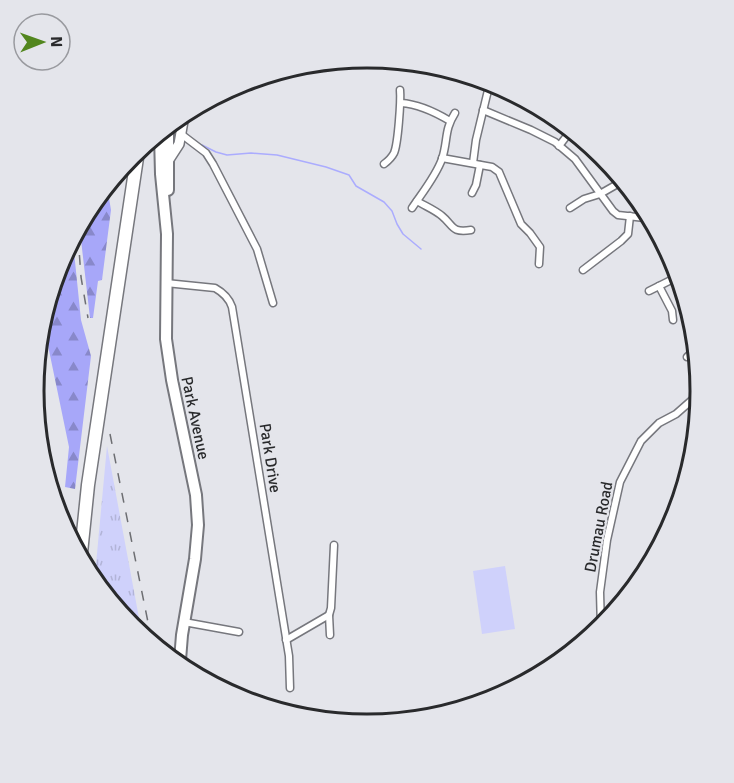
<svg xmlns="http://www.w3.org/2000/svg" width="734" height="783" viewBox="0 0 734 783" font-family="Signika,sans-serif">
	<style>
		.grass { fill: url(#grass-tufts) }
		.forest { fill: url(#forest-firs) }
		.pitch { fill: #cfd1fb }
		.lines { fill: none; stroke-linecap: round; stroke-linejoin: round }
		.stream { stroke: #abacfe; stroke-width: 1.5 }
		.street-casing { stroke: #76777d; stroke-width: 9 }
		.secondary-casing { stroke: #76777d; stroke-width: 12 }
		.primary-casing { stroke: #76777d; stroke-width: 14 }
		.highway-casing { stroke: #76777d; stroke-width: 15 }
		.street { stroke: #fff; stroke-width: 6 }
		.secondary { stroke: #fff; stroke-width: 9 }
		.primary { stroke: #fff; stroke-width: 10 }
		.highway { stroke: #fff; stroke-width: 12 }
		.rail { stroke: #6d6e72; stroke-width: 1.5; stroke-dasharray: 10 10; stroke-linecap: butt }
		.labels { text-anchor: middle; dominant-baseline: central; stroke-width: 4.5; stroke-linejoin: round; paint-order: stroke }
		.street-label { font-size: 16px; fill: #292a2c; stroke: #e4e5eb }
		.rim { fill: none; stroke: #292a2c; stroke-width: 3 }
	</style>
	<defs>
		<pattern id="grass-tufts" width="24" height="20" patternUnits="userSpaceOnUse" patternTransform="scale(1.5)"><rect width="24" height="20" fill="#cfd1fb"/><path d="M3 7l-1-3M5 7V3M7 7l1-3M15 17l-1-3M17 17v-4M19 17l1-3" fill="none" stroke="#b2b4d7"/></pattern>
		<pattern id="forest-firs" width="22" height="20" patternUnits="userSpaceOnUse" patternTransform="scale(1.5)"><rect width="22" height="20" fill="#a7a7f9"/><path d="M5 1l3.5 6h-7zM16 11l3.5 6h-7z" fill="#8888ca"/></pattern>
	</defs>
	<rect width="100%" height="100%" fill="#e4e5eb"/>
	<path class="grass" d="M107 446 139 618 143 636 131 627 95 575Z"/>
	<g class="forest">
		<path d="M118 174 109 198 111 210 102 280 98 281 93 318H90L80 231Z"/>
		<path d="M73 242 81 320 91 356 75 489 65 487 69 447 45 331 59 263Z"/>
	</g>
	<path class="pitch" d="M505 566 515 629 482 634 473 571Z"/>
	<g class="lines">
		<path class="stream" d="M202 145 216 152 227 155 251 153 277 155 326 167 349 175 356 186 384 202 392 211 397 224 403 234 421 249"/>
		<g class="street-casing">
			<g id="street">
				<path d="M401 103C418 104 435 112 450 121"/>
				<path d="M483 110 531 130 555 142 575 159 613 211 618 215 645 218"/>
				<path d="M181 134 206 153 213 164 257 249 273 303"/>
				<path d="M559 146 569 133"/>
				<path d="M442 158 492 167 499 172 521 224 530 233 540 247 539 264"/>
				<path d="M473 163 476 140 490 82"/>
				<path d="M384 164C388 161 392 157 394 153 398 144 401 101 400 90"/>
				<path d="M472 193 476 185 480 165"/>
				<path d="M417 201C425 206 435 210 442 216 454 226 451 233 471 230"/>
				<path d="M412 208C422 193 436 176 442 159 448 141 444 130 455 113"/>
				<path d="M570 208 584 199 600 194 621 182"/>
				<path d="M583 270 621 241 628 234 630 216"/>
				<path d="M166 283 215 288C224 293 229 298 232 307L289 656 290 688"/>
				<path d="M659 286 672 311 673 320"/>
				<path d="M649 291 671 280 677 273"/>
				<path d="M687 357 693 351"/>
				<path d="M184 622 239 632"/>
				<path d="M601 629 600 592 607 540 620 482 641 441 659 423 676 414 701 392"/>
				<path d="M330 635 329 615 331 608 334 545"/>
				<path d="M286 640 329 615"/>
			</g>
		</g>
		<g class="secondary-casing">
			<path id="secondary" d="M168 161 179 144 183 121"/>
		</g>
		<g class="primary-casing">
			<g id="primary">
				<path d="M160 135 161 174 167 234 166 339 172 380 196 495 198 525 195 559 182 635 180 660"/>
				<path d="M168 190V130"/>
			</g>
		</g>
		<g class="highway-casing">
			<path id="highway" d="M81 553 88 485 138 151"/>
		</g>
		<use href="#street" class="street"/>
		<use href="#secondary" class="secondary"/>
		<use href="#primary" class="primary"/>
		<use href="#highway" class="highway"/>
		<g class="rail">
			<path d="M78 235 81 277 88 318"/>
			<path d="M110 434 152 642"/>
		</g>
	</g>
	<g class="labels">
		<g class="street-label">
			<text transform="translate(195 418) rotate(78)">Park Avenue</text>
			<text transform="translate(270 458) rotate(81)">Park Drive</text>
			<text transform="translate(599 527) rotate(-79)">Drumau Road</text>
		</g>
	</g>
	<path d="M0 0H734V783H0ZM44 391a323 323 0 1 1 646 0a323 323 0 1 1-646 0Z" fill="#e4e5eb" fill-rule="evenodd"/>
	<path class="rim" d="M44 391a323 323 0 1 1 646 0a323 323 0 1 1-646 0Z"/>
	<g transform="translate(42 42) rotate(89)"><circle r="28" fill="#e4e5eb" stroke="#999a9f" stroke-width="1.5"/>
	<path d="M0-4.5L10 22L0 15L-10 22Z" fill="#52861e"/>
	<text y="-9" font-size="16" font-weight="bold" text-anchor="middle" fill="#292a2c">N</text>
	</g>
</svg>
